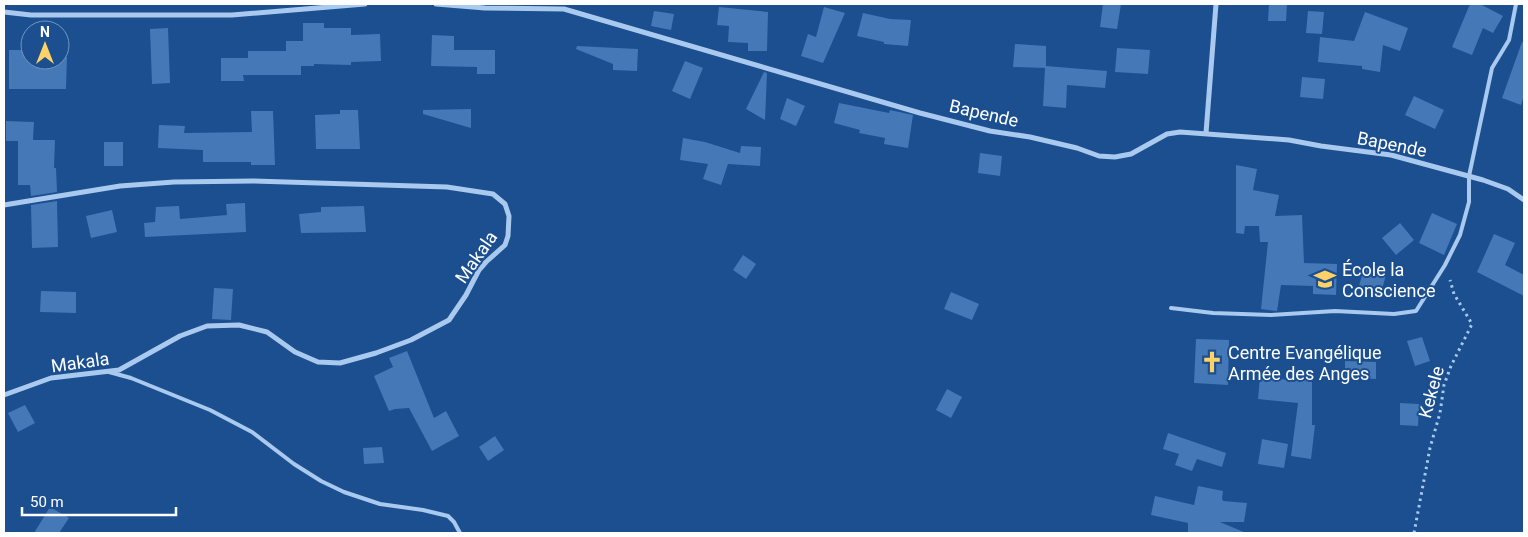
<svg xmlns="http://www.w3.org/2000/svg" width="1528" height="537" viewBox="0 0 1528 537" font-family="Roboto,sans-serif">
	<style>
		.building { fill: #4478b7 }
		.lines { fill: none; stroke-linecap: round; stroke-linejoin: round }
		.path { stroke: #a9c9ee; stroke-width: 3; stroke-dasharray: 2.5 4; stroke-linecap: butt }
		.lane { stroke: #a9c9ee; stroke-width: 4 }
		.street { stroke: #a9c9ee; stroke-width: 5 }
		.labels { text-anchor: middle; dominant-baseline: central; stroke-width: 4; stroke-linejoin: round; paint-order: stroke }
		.street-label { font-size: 18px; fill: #fff; stroke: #1b4f8f }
		.poi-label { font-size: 18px; fill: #fff; stroke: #1b4f8f; text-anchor: start }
	</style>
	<rect width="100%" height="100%" fill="#1b4f8f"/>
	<g class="building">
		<path d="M1103 4H1121L1117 29 1100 27Z"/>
		<path d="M1269 4H1287L1286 21H1268Z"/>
		<path d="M1470 4H1480L1503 16 1493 33 1483 28 1472 55 1452 47Z"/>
		<path d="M719 7 768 12 767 51H748V43L728 42 729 26 717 25Z"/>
		<path d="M824 7 845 13 823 63 801 56 808 34 816 37Z"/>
		<path d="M654 11 674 14 671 30 651 26Z"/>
		<path d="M1308 11 1324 12 1322 34 1306 33Z"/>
		<path d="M1365 12 1408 28 1400 51 1383 45 1380 72 1362 69V66L1318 62 1320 37 1354 41Z"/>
		<path d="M863 13 890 19 911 20 908 46 884 44V42L857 36Z"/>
		<path d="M303 23H324V28H351V35L380 34 381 61 351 62V65L314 64V66H301V75H243L244 81H221V58H248V51H286V41H303Z"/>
		<path d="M168 28 170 83 152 84 150 29Z"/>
		<path d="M432 35 454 36V50H495V74H477V67L431 66Z"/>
		<path d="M1522 42 1524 43V95L1521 105 1502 98Z"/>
		<path d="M1015 44 1046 46V66L1107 71 1105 88 1067 85 1066 108 1043 106 1045 68 1013 67Z"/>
		<path d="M577 46 638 49 637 71 613 70V64L576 49Z"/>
		<path d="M1117 48 1150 50 1148 74 1115 72Z"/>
		<path d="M9 50H30V60H60V57H67L66 89H9Z"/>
		<path d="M685 61 703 68 690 99 672 91Z"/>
		<path d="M764 72 767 73 765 120 746 109Z"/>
		<path d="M1302 77 1325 79 1323 99 1300 97Z"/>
		<path d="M1414 96 1444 110 1435 129 1405 115Z"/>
		<path d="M787 98 805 106 796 126 780 119Z"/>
		<path d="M839 103 889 113 890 110 913 115 908 148 884 144 885 138 859 133 860 130 834 123Z"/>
		<path d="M471 109V128L423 114V110Z"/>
		<path d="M340 110H358L360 149H316L315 115 340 114Z"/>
		<path d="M251 111H273L275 165H251V162H203V150L158 148 159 125 185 126 184 133 252 132Z"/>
		<path d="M6 121 34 122 33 140H55L54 168H56L57 192 31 196 30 185H18V141H6Z"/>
		<path d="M683 138 705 142 740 153 741 146 761 147 760 166 728 164 721 185 703 179 708 164 680 160Z"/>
		<rect x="104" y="142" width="19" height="24"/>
		<path d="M980 153 1002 156 1000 176 978 173Z"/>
		<path d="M1236 165 1257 169 1253 190 1279 195 1275 216 1302 215 1304 263 1337 264 1336 295 1313 294V286L1281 285 1277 311 1261 309 1268 242H1260L1259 226H1245L1244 234 1236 233Z"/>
		<path d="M57 201 58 247 32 248 31 205Z"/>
		<path d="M245 203 246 232 145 237 144 223 155 222 156 207 179 206 180 219 227 215 226 204Z"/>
		<path d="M364 206 366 232 301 233 299 214 321 212V207Z"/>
		<path d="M112 210 117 232 91 238 86 216Z"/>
		<path d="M1432 213 1457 224 1444 255 1419 243Z"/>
		<path d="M1400 223 1414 240 1396 255 1382 238Z"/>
		<path d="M1494 234 1515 243 1505 265 1524 275V296L1477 272Z"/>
		<path d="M743 255 756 264 746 279 733 270Z"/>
		<path d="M1364 268 1386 275 1381 293 1359 286Z"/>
		<path d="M214 288 233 289 231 320 212 319Z"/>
		<path d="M41 291 76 292V313L40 312Z"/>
		<path d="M951 292 979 304 972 320 944 309Z"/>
		<path d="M1422 337 1430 361 1415 366 1407 341Z"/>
		<path d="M1196 339 1229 340 1228 385 1194 383Z"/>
		<path d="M407 351 434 418 446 411 459 436 432 451 409 408 395 409 389 411 374 376 393 367 389 358Z"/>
		<path d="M1345 361 1376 362V379L1345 378Z"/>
		<path d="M1302 374 1312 375V425H1315L1311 459 1291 456 1298 403 1258 399 1260 377 1301 381Z"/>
		<path d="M947 389 962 397 951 418 936 410Z"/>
		<path d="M1400 403 1419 404 1418 426 1400 425Z"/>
		<path d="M25 405 35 423 18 432 8 413Z"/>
		<path d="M1168 433 1226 453 1222 467 1197 459 1192 471 1175 465 1179 454 1163 449Z"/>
		<path d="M495 436 504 450 488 461 479 447Z"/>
		<path d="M1262 439 1288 444 1284 468 1258 464Z"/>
		<path d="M382 447 384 463 364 464 363 448Z"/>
		<path d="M1198 486 1223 491 1222 498 1223 501 1247 503 1244 522H1220L1246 533H1188V523L1151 515 1155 496 1194 505Z"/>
		<path d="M50 507 69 518 59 533H34Z"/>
	</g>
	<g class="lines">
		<path class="path" d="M1414 533 1430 448 1440 413 1444 385 1451 366 1472 324 1454 294 1450 280"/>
		<g class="lane">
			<path d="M1171 308 1213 313 1271 315 1335 311 1394 314 1416 311 1445 265 1460 235 1469 202V176L1492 68 1509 40 1516 4"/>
			<path d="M109 372 131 378 210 410 252 432 294 464 321 481 344 492 380 504 423 510 448 516 454 522 460 533"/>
		</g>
		<g class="street">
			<path d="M436 4 485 8 564 9 920 113 990 131 1030 137 1077 148 1099 156 1115 157 1131 154 1167 134 1180 132 1289 140 1321 146 1391 155 1483 180 1508 189 1524 200"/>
			<path d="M4 12 31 15H232L365 4"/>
			<path d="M1206 133 1216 4"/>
			<path d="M4 205 120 186 174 182 253 181 447 187 493 194 505 204 509 216 508 236 505 245 486 262 479 270 466 295 449 320 411 340 376 353 340 363 318 362 295 352 267 332 239 325 207 326 180 336 119 370 51 378 4 395"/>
		</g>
	</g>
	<defs>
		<g id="school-bare" transform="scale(1.725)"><path d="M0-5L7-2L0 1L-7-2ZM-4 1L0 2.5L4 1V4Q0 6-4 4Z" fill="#ffd166" stroke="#1b4f8f" stroke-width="2.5" paint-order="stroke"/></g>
		<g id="church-bare" transform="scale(1.725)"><path d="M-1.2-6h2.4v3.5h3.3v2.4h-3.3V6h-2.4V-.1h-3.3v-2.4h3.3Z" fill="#ffd166" stroke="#1b4f8f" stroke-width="2.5" paint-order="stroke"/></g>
	</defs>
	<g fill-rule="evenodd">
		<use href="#school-bare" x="1325" y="279"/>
		<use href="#church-bare" x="1212" y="362"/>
	</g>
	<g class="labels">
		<g class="street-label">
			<text transform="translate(984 113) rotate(13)">Bapende</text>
			<text transform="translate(1392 144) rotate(11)">Bapende</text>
			<text transform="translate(476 257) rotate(-55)">Makala</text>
			<text transform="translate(80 362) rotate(-8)">Makala</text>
			<text transform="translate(1431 392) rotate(-75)">Kekele</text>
		</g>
		<g class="poi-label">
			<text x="1342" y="269">École la<tspan x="1342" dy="21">Conscience</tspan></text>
			<text x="1228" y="352">Centre Evangélique<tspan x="1228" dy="21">Armée des Anges</tspan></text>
		</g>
	</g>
	<rect width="1528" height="537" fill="none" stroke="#ffffff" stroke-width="10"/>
	<g transform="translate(45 45)"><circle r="24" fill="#1b4f8f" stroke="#7695bc"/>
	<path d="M0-4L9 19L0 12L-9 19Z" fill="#ffd166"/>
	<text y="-8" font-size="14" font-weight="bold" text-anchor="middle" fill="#ffffff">N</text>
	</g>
	<path d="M22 507v8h154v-8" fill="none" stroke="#ffffff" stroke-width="2.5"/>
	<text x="30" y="507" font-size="15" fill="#ffffff" stroke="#1b4f8f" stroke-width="4" paint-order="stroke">50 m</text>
</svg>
